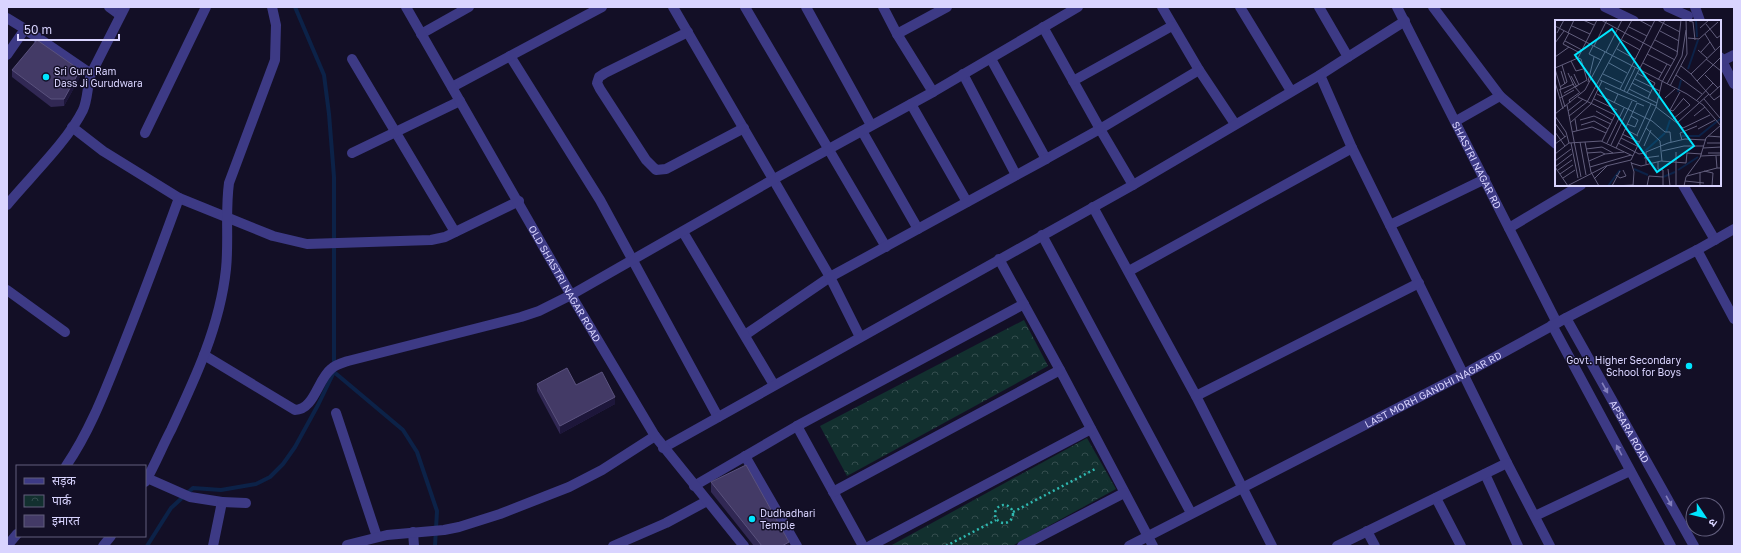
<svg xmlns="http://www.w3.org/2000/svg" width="1741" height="553" viewBox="0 0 1741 553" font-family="'Golos Text','Noto Sans Devanagari',sans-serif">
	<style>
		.park { fill: url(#park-crowns) }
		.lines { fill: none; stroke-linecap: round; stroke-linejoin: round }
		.stream { stroke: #0c2248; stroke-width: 4 }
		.path { stroke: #2fb8b0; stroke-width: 2.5; stroke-dasharray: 2 3; stroke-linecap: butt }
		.minor { stroke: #3d3a85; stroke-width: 10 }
		.tertiary { stroke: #3d3a85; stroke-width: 10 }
		.wall { fill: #312854 }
		.shaded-wall { fill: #1d163a }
		.building { fill: #433a66; stroke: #5a527e }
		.oneway { fill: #837fbc }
		.poi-dot { fill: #00e5ff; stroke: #130f26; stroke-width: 1.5 }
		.labels { text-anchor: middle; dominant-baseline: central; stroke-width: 3; stroke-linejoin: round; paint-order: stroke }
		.poi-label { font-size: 10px; fill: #d9d4ff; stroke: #130f26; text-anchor: start }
		.street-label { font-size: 10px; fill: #d9d4ff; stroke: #130f26 }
		.inset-river { fill: none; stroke: #0c2248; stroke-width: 2 }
		.inset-road { fill: none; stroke: #625e7d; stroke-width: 1 }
		.view { fill: #00e5ff; fill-opacity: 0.15; stroke: #00e5ff; stroke-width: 2 }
		.inset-edge { fill: none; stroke: #d9d4ff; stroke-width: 2 }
	</style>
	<defs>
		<pattern id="park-crowns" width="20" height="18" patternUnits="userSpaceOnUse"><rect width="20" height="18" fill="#12302f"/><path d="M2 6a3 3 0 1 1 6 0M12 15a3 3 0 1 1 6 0" fill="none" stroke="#344d4e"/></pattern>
	</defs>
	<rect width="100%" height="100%" fill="#130f26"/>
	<g class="park">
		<path d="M1024 320 1048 366 847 476 820 426Z"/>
		<path d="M1087 438 1116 489 1012 546H890Z"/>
	</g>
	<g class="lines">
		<g class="stream">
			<path d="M334 372 403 430 417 452 437 511 435 546"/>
			<path d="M147 546 171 508 193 488 221 490 256 484 270 477 283 464 295 447 318 405 334 372V177L329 114 324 75 295 7"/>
		</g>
		<g class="path">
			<circle cx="1004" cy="514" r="9"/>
			<path d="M1013 512 1097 468"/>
			<path d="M946 546 996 520"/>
		</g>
		<g class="minor">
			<path d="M109 7 120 15"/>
			<path d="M673 7 830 277 745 335"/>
			<path d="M745 7 886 247"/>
			<path d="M806 7 871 125"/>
			<path d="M883 7 897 34 933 92"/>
			<path d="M1162 7 1199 70 1235 124"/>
			<path d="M1240 7 1291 91"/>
			<path d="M1433 7 1500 96 1556 144"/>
			<path d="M1605 7 1634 21"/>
			<path d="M1668 7 1688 16"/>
			<path d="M1695 7 1700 21"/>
			<path d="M7 18 25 29"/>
			<path d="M1043 27 1100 129 1133 185"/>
			<path d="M688 32 605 73 599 77 597 83 600 89 646 160 656 170 666 169 744 128"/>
			<path d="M421 34 469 7"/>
			<path d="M897 34 947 7"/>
			<path d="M7 55 25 29 91 74"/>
			<path d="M510 56 600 200 718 417"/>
			<path d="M1348 57 1405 21"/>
			<path d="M1720 57 1734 84"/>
			<path d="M352 59 455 232"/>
			<path d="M991 59 1046 159 1100 129 1199 70"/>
			<path d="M1722 61 1734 55"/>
			<path d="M963 74 1016 175"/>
			<path d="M1320 75 1352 148 1507 463 1550 546"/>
			<path d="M1073 81 1172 26"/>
			<path d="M452 87 602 7"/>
			<path d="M911 104 967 202"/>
			<path d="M1456 121 1500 96"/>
			<path d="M72 127 103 151 179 198 273 236 307 244 431 240 445 237 519 201"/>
			<path d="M862 131 918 229"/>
			<path d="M145 133 206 7"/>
			<path d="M352 153 460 101"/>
			<path d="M1683 185 1715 240"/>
			<path d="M7 205C30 177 67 142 83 110 88 99 87 86 91 74L125 7"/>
			<path d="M1093 207 1196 396 1272 546"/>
			<path d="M1390 225 1485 179"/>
			<path d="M1509 228 1581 185"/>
			<path d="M683 232 774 385"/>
			<path d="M1042 235 1191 513"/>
			<path d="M1697 250 1734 319"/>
			<path d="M999 259 1060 370 1153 546"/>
			<path d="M1129 271 1352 148"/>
			<path d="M7 290 65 332"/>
			<path d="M860 337 830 277 1046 159"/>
			<path d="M204 355 295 410C314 410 318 379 331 369 335 365 342 363 348 361L521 317 539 311 571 295 774 179 933 92 1078 7"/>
			<path d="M1196 396 1419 283"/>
			<path d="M336 413 377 537"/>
			<path d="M797 426 863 546"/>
			<path d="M663 448 1133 185 1320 75 1348 57 1319 7"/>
			<path d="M745 456 797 546"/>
			<path d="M66 466C90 431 105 391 121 351 141 301 160 250 179 198"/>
			<path d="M1485 474 1518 546"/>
			<path d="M147 478 190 497 222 502 213 546"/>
			<path d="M145 482C155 465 162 447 171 430 195 379 220 326 226 269 229 240 225 212 229 183L275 60 276 25 272 7"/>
			<path d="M694 486 797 426 1024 304"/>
			<path d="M833 492 1060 370"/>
			<path d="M1436 498 1461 546"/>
			<path d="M222 502 246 503"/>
			<path d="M1535 516 1630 471"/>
			<path d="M1367 531 1375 546"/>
			<path d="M413 532 414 546"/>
			<path d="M347 545 387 535 444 530 459 527 500 514 569 487 602 470 655 436"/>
			<path d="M7 546 17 534"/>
			<path d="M103 546 111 536"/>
			<path d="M613 546 666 523 707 501"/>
			<path d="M870 546 1091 429"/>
			<path d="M1022 546 1124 493"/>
			<path d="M1337 546 1507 463"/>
		</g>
		<g class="tertiary">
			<path id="s1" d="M406 7 571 295 655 436 744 546"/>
			<path id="s2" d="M1397 7 1557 323"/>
			<path id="s3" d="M1566 318 1694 546"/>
			<path d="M1552 325 1671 546"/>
			<path id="s4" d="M1129 546 1464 374 1566 318 1697 250 1734 229"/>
		</g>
	</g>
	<g class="wall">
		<path d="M12 70 80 77 64 106 51 107 12 77Z"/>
		<path d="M537 384 576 385 615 404 560 434 537 391Z"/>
		<path d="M711 482 789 546H754L711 492Z"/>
	</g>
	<g class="shaded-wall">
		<path d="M80 70V77L64 106V99Z"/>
		<path d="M615 397V404L560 434V426Z"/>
		<path d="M789 542V546H782Z"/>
	</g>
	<g class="building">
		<path d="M37 40 80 70 64 99H51L12 70Z"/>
		<path d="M567 368 576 385 602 372 615 397 560 426 537 384Z"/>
		<path d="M746 465 789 542 782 546H762L711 482Z"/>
	</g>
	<defs><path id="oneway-solid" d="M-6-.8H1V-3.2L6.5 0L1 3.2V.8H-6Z"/></defs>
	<g class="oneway">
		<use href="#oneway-solid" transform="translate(1605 388) rotate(61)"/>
		<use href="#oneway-solid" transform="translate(1619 450) rotate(-118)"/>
		<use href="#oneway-solid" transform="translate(1669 501) rotate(61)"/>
	</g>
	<g class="poi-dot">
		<circle cx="46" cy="77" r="4"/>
		<circle cx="1689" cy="366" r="4"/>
		<circle cx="752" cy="519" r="4"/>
	</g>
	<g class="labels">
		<g class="poi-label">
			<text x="54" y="71">Sri Guru Ram<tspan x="54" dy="12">Dass Ji Gurudwara</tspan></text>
			<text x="1681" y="360" text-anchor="end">Govt. Higher Secondary<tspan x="1681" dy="12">School for Boys</tspan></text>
			<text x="760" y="513">Dudhadhari<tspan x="760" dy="12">Temple</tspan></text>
		</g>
		<g class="street-label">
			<text stroke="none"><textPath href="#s2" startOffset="177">SHASTRI NAGAR RD</textPath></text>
			<text stroke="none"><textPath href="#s1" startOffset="319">OLD SHASTRI NAGAR ROAD</textPath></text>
			<text stroke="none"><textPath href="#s4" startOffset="342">LAST MORH GANDHI NAGAR RD</textPath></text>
			<text stroke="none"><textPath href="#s3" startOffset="130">APSARA ROAD</textPath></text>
		</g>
	</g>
	<g transform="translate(1555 20)">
		<rect width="166" height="166" fill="#130f26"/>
		<path class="inset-river" d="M141 0 142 17M133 49 143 20M123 72 126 60M111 112 115 100M127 116H144L165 99M89 132 110 113M79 149 93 155M123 150 143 137M108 157 120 152M53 166 65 150"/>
		<path class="inset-road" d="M28 0 39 5M46 0 120 40M84 0 97 7M102 0 125 12M134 1 138 2 140 20M151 4 162 18 166 15M0 6 132 74 148 85 166 106M17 6 35 14M74 7 92 16M145 8 154 0M105 11 124 21M2 13 9 0M13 13 19 0M14 13 8 24 25 33M150 14 160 30M133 18 144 19 163 2M67 20 85 30M100 20 123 32M10 21 27 30M0 23 9 11M166 25 136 54 142 61 166 37M38 26 34 34 46 40M39 26 52 0M62 29 80 39M143 30 152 38M51 32 67 0M146 32 155 22M92 34 116 46M0 37 14 27M151 39 166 51M16 41 21 51 28 49M54 43 72 53M88 43 107 53M126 46 136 54M0 48 23 38 42 0M0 49 6 69M6 51 10 64M13 53 19 66 26 74M82 53 100 63 93 78M19 54 24 65M48 54 67 63M121 55 147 74M150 55 163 68M16 56 22 67M80 59 105 71M45 60 101 86M103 60 112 44M142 61 159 80 166 75M0 62 8 89M33 62 39 37M77 63 96 73M112 64 127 36 131 10M115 66 132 34 131 0M5 67 12 62 7 45M50 68 63 74 59 83M65 69 100 0M74 69 102 83M4 70 19 64M5 70 10 87M69 71 80 48M125 72 115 90 118 91 128 79M9 73 32 60 26 39 23 38M72 73 110 0M42 74 97 101 110 112H115L116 122M63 74 82 82M154 74 122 103 128 108 155 95M155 75 166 65M23 77 60 95 47 121M5 78 19 70M110 78 120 69M39 79 62 90M149 79 165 98M142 80 158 63M15 83 14 80 24 73M12 85 26 157M101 87 122 103M13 91 28 79M41 91 57 100M0 94 30 70 50 32M0 96 11 112 14 123M14 96 32 82 77 0M139 96 150 87M20 99 22 111M118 99 135 85 128 78M25 100 39 96 56 104M0 103 10 117M15 103 36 84 47 61M72 104 80 107 83 100 76 96M26 105 39 101 53 109M91 108 105 121 107 141M70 109 83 116M143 109 160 100M0 112 10 126M17 112 37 107 51 113M67 114 84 122M82 115 96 84M153 116 166 117M66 118 82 83 89 86M127 120 125 113 142 106M25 122 31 155M30 122 36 152 44 166M16 123 23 158M52 123 69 88M63 123 84 134 90 133M152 123H166M0 124 11 116M56 125 77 81M89 126 96 110M61 128 66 118 82 126M148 128 166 127M31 129 47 127 58 133M107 131 129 126H149M32 133 46 132 50 134M153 133H166M0 134 14 123 46 121 78 136M146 136 166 135M161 136 162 148H166M89 138 104 136M0 141 16 129M34 141 50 134 69 132M76 142 79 152 78 166M103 142V149L108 150V166M76 143 86 146 106 141 131 143 132 133 147 134M91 144V132L113 123 130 119 151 120M0 147 13 166M0 147 17 134M35 147 76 135M113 149 115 166M3 150 17 140M149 151 158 153 157 166M5 154 18 145M61 155 65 158 71 156 68 150M132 156 162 148M8 158 20 150M39 159 52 146M130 161 149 163M12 166 51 146 76 140 101 87 107 62 122 35 126 0M57 166 65 151M59 166 78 165M92 166 94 156 108 157M121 166V132M129 166 131 157 145 138 151 118 166 105M145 166V152"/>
		<path class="view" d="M57 9 139 126 102 152 20 35Z"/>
		<rect width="166" height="166" class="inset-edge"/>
	</g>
	<rect width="1741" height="553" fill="none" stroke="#d9d4ff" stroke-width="16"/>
	<rect x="16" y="465" width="130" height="72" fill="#130f26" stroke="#625e7d"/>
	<rect x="24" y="478" width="20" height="6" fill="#3d3a85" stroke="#625e7d"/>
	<text x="52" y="485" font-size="12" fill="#d9d4ff">सड़क</text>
	<rect x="24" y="495" width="20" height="12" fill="url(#park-crowns)" stroke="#625e7d"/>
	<text x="52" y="505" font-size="12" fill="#d9d4ff">पार्क</text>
	<rect x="24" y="515" width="20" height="12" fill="#433a66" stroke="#625e7d"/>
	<text x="52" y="525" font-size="12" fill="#d9d4ff">इमारत</text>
	<g transform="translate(1705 517) rotate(125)"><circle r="19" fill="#130f26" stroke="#625e7d"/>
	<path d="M0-3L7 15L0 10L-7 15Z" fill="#00e5ff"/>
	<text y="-6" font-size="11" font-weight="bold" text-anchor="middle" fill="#d9d4ff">उ</text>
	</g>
	<path d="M18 34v6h101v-6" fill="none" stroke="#d9d4ff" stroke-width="2"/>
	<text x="24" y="34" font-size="12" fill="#d9d4ff" stroke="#130f26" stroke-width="3" paint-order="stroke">50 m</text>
</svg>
